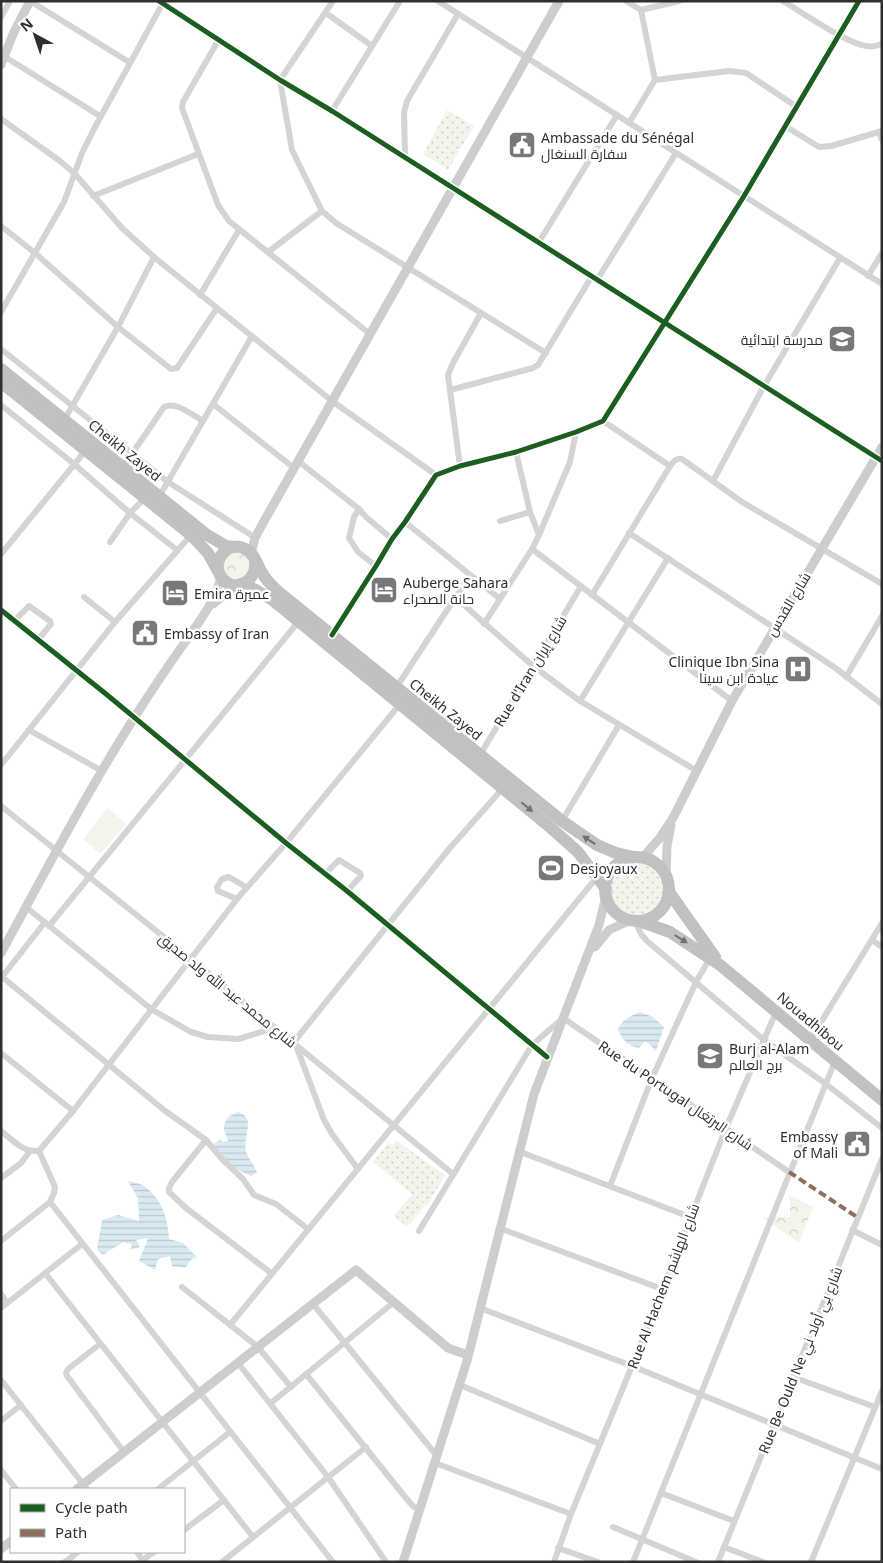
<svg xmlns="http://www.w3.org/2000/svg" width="883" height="1563" viewBox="0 0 883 1563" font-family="'Noto Sans',Cairo,sans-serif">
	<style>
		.grass { fill: url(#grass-dots) }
		.park { fill: url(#park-crowns) }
		.pitch { fill: #f1f5ec }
		.water { fill: url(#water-rules) }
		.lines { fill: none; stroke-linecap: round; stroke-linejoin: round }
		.street { stroke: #d4d4d4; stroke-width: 6 }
		.secondary { stroke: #cdcdcd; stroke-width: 9 }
		.highway { stroke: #c1c1c1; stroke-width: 12 }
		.quiet { stroke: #8d6e63; stroke-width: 4; stroke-dasharray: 8 4; stroke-linecap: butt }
		.cycleway-casing { stroke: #fff; stroke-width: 8 }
		.cycleway { stroke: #1b5e20; stroke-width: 5 }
		.oneway { fill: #717171 }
		.labels { text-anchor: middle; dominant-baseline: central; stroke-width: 5; stroke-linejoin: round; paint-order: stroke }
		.poi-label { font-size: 14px; fill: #2f2f2f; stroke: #fff; text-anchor: start }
		.street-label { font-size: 14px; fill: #2f2f2f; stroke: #fff }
	</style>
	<defs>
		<pattern id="grass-dots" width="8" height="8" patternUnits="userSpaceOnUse" patternTransform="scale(1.25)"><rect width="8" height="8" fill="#f1f5ec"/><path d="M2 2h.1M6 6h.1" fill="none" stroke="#cfd2cb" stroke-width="1.8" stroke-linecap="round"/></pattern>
		<pattern id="park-crowns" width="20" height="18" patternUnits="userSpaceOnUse" patternTransform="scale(1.25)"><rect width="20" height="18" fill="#f1f5ec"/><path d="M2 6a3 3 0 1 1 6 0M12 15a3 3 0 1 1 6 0" fill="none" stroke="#cfd2cb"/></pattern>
		<pattern id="water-rules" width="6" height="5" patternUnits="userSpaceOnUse" patternTransform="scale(1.25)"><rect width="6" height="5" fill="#d8e9f2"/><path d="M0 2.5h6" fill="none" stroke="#bac8d0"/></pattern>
	</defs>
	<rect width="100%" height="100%" fill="#fff"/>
	<g class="grass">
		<path d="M447 110 474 126 448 170 423 154Z"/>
		<circle cx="638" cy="888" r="29"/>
		<path d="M397 1141 445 1175 427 1206 414 1197 425 1206 407 1227 394 1216 412 1194 373 1162 389 1142 393 1145Z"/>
	</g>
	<g class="park">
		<path d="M234 551 248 556 252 569 238 582 225 576 223 561Z"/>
		<path d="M790 1195 813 1207 799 1243 762 1217H790Z"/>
	</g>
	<path class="pitch" d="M108 808 126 824 100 854 83 839Z"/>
	<g class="water">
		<path d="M640 1012 653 1017 664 1027 656 1051 647 1042H644L639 1048C629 1047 621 1039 618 1029 622 1020 630 1016 640 1012Z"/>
		<path d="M239 1112C257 1120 242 1135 246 1151 248 1159 254 1165 257 1172L251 1176C238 1171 221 1158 214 1147L215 1143 220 1140 224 1142 228 1141C227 1136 224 1132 224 1128 224 1119 232 1113 239 1112Z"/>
		<path d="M128 1181C133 1182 139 1183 144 1186 162 1199 168 1218 169 1239L183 1243 197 1257 192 1259 185 1268 172 1266 170 1256 158 1259 155 1270 139 1261 148 1238 136 1240 140 1247 130 1250 132 1244 123 1242 103 1255 97 1250 102 1220 118 1215 139 1221 138 1198Z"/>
	</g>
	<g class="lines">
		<g class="street">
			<path d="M30 1 129 62"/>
			<path d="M159 1 280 80 332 111 882 461"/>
			<path d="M333 1 280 80 292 150 322 211 336 223 546 353"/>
			<path d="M438 1 882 284"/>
			<path d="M626 1 641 10 679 1"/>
			<path d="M783 1C803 13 846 43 866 46 871 47 877 46 882 44"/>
			<path d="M326 13 372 46"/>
			<path d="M1 17 10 1"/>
			<path d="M219 39 183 102 182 108 218 205 229 221 370 334"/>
			<path d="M2 55 100 116"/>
			<path d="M655 80 729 71 746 73 797 107"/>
			<path d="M332 111 400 1"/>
			<path d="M1 119 60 161 75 174 122 228 154 257 332 401 436 475"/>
			<path d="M629 123 655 80 641 10"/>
			<path d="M785 126 819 147 831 146 882 131"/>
			<path d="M879 132 882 140"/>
			<path d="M405 157 404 112 407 101 458 14"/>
			<path d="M93 196 198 154"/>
			<path d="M1 226 35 253 118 327 171 369 177 368 217 308"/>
			<path d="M539 242 617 115"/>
			<path d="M268 252 322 211"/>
			<path d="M868 276 882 253"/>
			<path d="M597 280 676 153"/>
			<path d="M200 295 239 230"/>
			<path d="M1 312 64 202 82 153 94 129 164 1"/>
			<path d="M1 349 168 482 251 535"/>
			<path d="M450 390 533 368 538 365 592 276"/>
			<path d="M213 404 294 468"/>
			<path d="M1 405 74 464 130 513 145 498"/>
			<path d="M603 421 670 466"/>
			<path d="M63 422 118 327 154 257"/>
			<path d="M516 452 530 512 539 535"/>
			<path d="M298 461 359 509 366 517 392 539"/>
			<path d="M460 466 448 375 453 363 481 313"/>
			<path d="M123 467 164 407C176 401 192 415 203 421"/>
			<path d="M713 481 764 386 840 258"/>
			<path d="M159 497 252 336"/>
			<path d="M359 509 354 517 349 538 358 552 376 566"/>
			<path d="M500 521 530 512"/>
			<path d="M405 522 500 599"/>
			<path d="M629 533 834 667 882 704"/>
			<path d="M110 542 130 513 177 550"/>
			<path d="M532 549 732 701"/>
			<path d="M1 554 86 450"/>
			<path d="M592 595 670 466C674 461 676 458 682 459L742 502 882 584"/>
			<path d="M84 597 115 622"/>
			<path d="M455 597 533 666 580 701 697 771"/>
			<path d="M1 610 106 694 286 843 347 891 547 1057"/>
			<path d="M14 621 29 606 50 621 51 624 38 640"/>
			<path d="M484 624 532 549 539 535 570 462 576 432"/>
			<path d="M332 635 376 566 392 539 405 522 436 475 460 466 516 452 576 432 603 421 744 196 859 1"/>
			<path d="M846 677 882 616"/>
			<path d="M396 688 470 575"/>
			<path d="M580 701 668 558"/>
			<path d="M29 730 102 771"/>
			<path d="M480 755 581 586"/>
			<path d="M1 765 115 622 191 535"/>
			<path d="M1 806 190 958 453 1174"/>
			<path d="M562 821 619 725"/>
			<path d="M325 874 339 860 360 873 361 876 347 891"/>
			<path d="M237 899 218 891 217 887 222 879 229 877 246 887"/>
			<path d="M26 907 151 1009 191 1032 208 1037 238 1039 275 1028"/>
			<path d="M635 921 641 934 647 941 764 1040 826 1084 882 1128"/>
			<path d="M49 926 299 621"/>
			<path d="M872 940 882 947"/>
			<path d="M1 976 164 1110 206 1140 222 1159 243 1179 254 1195 276 1204 308 1229"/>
			<path d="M2 977 45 922"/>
			<path d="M810 1040 882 923"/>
			<path d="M293 1043 449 849 504 787"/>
			<path d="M297 1048 324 1120 332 1134 358 1169"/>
			<path d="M1 1053 73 1111"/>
			<path d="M1 1131C14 1141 22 1152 39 1151L73 1111 237 899 286 843 400 704"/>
			<path d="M206 1140 172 1182 169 1188V1192L186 1208 271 1273"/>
			<path d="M518 1151 690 1217"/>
			<path d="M1 1178 21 1163 30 1151"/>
			<path d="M610 1186 652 1078 696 982 710 958"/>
			<path d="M50 1202 333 1562"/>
			<path d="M499 1228 662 1289"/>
			<path d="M852 1230 882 1245"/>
			<path d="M419 1231 532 1045 563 1018 789 1172"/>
			<path d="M1 1241 50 1202 54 1193 55 1187 39 1151"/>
			<path d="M45 1273 253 1537"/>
			<path d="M182 1287 258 1347 291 1387"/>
			<path d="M1 1294 7 1303"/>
			<path d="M313 1304 437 1456"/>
			<path d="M1 1308 82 1244"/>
			<path d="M480 1308 632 1366 882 1469"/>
			<path d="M230 1325 597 877"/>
			<path d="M100 1344 68 1369 66 1373 67 1376 124 1452"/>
			<path d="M238 1363 328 1477 386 1562"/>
			<path d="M306 1374 410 1503 414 1507 420 1509"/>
			<path d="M793 1377 875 1407"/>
			<path d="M1 1380 87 1489"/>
			<path d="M460 1385 600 1444"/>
			<path d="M271 1403 394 1302"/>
			<path d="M1 1421 21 1405"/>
			<path d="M435 1463 571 1514"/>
			<path d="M1 1470 16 1489"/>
			<path d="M158 1489 230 1432"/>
			<path d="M661 1493 734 1521"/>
			<path d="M613 1527 696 1562"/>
			<path d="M184 1530 224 1500"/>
			<path d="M724 1547 763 1562"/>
			<path d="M558 1548 598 1562"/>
			<path d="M137 1552 144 1562"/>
			<path d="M65 1562 78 1552"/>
			<path d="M140 1562 154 1552"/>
			<path d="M222 1562 366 1447"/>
			<path d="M554 1562 571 1514 632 1366 726 1128 776 1012"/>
			<path d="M633 1562 835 1061"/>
			<path d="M718 1562 882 1159"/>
			<path d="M811 1562 882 1391"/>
		</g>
		<g class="secondary">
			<path d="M1 65 13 34 30 1"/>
			<path d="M251 553 255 538 263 523 559 1"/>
			<path d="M213 604 227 592 238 585"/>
			<path d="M642 858 659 839 673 818 732 701 882 447"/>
			<path d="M666 875 667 846 671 825"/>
			<path d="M595 947 609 930 631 920"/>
			<path d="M1 953C44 874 86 794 134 718 150 693 166 669 183 645 197 624 216 602 221 576"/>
			<path d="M77 1489 356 1270 448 1348 468 1355"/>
			<path d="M1 1549 11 1541"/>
			<path d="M403 1562 467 1361 534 1094 599 925 606 896"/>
		</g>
		<g class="highway">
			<path d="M1 369 207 535 226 546 234 547"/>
			<path d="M1 382 191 535 208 553 218 571"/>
			<path d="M255 561C258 583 231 595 220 575 211 558 231 539 247 550 256 555 258 568 264 576 268 582 274 588 280 593L562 821 597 845 616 853 634 857"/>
			<path d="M241 584 256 590 274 601 550 827 578 852 606 889"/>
			<circle cx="637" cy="889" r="32"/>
			<path d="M669 892 715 957"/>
			<path d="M639 921 670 932 720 965 882 1100"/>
		</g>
		<path class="quiet" d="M789 1172 857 1217"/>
		<g class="cycleway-casing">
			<g id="cycleway">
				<path d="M159 1 280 80 332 111 882 461"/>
				<path d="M1 610 106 694 286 843 347 891 547 1057"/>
				<path d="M332 635 376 566 392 539 405 522 436 475 460 466 516 452 576 432 603 421 744 196 859 1"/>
			</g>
		</g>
		<use href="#cycleway" class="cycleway"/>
	</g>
	<defs><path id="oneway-solid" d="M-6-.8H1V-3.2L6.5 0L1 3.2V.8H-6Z" transform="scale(1.25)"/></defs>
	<g class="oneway">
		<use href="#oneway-solid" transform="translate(527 807) rotate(40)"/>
		<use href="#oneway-solid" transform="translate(589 840) rotate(-147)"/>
		<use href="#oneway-solid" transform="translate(681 939) rotate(32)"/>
	</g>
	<defs>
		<g id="civic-square" transform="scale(1.4375)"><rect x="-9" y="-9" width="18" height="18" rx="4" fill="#787878" stroke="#fff"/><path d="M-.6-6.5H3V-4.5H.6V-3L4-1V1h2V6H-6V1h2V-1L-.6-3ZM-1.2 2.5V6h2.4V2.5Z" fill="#fff"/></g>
		<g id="school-square" transform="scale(1.4375)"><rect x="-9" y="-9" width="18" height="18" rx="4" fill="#787878" stroke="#fff"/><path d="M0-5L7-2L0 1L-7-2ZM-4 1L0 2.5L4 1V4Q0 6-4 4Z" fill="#fff"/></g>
		<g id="hotel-square" transform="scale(1.4375)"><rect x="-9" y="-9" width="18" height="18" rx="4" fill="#787878" stroke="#fff"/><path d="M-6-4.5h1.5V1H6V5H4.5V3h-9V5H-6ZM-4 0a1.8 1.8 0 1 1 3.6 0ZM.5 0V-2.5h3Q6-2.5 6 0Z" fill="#fff"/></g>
		<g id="hospital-square" transform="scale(1.4375)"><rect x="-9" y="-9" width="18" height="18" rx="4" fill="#787878" stroke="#fff"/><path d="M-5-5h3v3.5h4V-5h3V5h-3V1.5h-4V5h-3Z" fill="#fff"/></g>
		<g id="stadium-square" transform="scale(1.4375)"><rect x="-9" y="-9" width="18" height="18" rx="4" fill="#787878" stroke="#fff"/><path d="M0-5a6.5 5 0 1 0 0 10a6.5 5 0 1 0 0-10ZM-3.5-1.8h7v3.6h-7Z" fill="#fff"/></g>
	</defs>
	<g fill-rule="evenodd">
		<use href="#civic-square" x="522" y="145"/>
		<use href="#school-square" x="842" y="339"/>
		<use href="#hotel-square" x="384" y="590"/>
		<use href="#hotel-square" x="175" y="593"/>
		<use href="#civic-square" x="145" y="633"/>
		<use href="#hospital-square" x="798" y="669"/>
		<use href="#stadium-square" x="551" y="868"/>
		<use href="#school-square" x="710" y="1056"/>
		<use href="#civic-square" x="857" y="1144"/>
	</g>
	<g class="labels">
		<g class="poi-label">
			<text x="541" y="137">Ambassade du Sénégal<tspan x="541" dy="16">سفارة السنغال</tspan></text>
			<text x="823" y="339" text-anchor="end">مدرسة ابتدائية</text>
			<text x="403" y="582">Auberge Sahara<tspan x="403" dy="16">حانة الصحراء</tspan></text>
			<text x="194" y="593">Emira عميرة</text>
			<text x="164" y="633">Embassy of Iran</text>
			<text x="779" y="661" text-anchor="end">Clinique Ibn Sina<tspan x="779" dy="16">عيادة ابن سينا</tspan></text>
			<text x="570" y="868">Desjoyaux</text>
			<text x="729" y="1048">Burj al-Alam<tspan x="729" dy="16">برج العالم</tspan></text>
			<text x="838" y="1136" text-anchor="end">Embassy<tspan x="838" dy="16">of Mali</tspan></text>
		</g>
		<g class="street-label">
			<text transform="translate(125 450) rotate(39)">Cheikh Zayed</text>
			<text transform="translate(788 604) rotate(-59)">شارع القدس</text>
			<text transform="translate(530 671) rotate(-59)">Rue d'Iran شارع إيران</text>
			<text transform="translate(446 709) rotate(39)">Cheikh Zayed</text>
			<text transform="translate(228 990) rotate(39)">شارع محمد عبد الله ولد صديق</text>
			<text transform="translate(811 1021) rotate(40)">Nouadhibou</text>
			<text transform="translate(676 1095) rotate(34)">Rue du Portugal شارع البرتغال</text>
			<text transform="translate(663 1286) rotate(-69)">Rue Al Hachem شارع الهاشم</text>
			<text transform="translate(800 1360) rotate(-68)">Rue Be Ould Ne شارع بي أولد ني</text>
		</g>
	</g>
	<rect width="883" height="1563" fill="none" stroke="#2f2f2f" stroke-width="5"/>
	<rect x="10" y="1488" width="175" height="65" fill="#ffffff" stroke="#acacac"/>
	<rect x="20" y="1504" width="25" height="8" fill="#1b5e20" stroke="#acacac"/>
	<text x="55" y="1513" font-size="15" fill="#2f2f2f">Cycle path</text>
	<rect x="20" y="1529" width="25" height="8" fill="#8d6e63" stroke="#acacac"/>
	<text x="55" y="1538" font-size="15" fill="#2f2f2f">Path</text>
	<g transform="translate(35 35) rotate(320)" stroke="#ffffff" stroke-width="4" paint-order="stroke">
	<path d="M0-4L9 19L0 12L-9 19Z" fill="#2f2f2f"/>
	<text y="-8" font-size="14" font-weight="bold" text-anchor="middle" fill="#2f2f2f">N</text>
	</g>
</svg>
